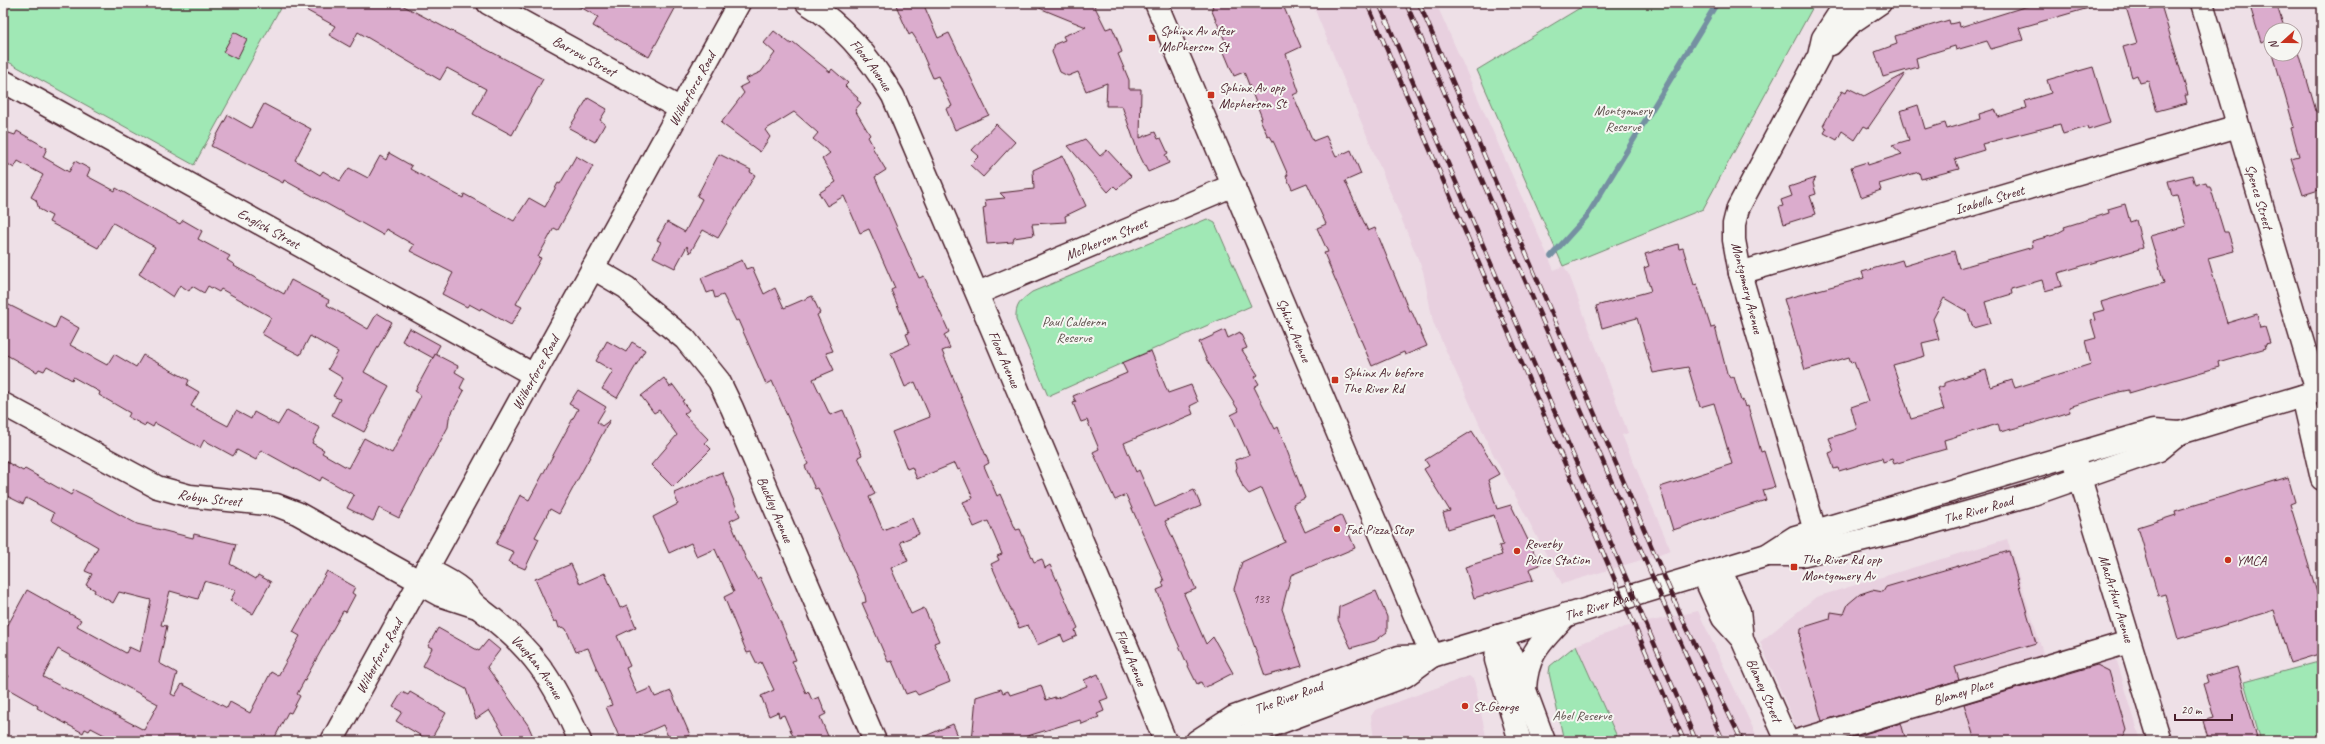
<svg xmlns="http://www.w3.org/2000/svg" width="2325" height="744" viewBox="0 0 2325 744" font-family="Caveat,sans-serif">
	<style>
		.built { fill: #e8d0df }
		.green { fill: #a0e8b5; stroke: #758470 }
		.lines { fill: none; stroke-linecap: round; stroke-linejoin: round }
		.stream { stroke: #7590a2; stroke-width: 5.5 }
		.building { fill: #dbaccd; stroke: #4a1f2b; fill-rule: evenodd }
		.minor-casing { stroke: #4a1f2b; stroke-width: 25 }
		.tertiary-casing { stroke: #4a1f2b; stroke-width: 25 }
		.secondary-casing { stroke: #4a1f2b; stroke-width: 25 }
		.minor { stroke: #f6f6f2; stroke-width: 22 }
		.tertiary { stroke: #f6f6f2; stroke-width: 22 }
		.secondary { stroke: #f6f6f2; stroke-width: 22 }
		.rail-casing { stroke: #4a1f2b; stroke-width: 4.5 }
		.rail { stroke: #f6f6f2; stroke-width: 3; stroke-dasharray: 9; stroke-linecap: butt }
		.poi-dot { fill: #c8321e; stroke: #f6f6f2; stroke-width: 1.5 }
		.labels { text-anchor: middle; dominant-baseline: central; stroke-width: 4; stroke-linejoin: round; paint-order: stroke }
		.number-label { font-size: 12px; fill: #6e4254 }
		.poi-label { font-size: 14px; fill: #4a1f2b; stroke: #f6f6f2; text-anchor: start }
		.street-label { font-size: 14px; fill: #4a1f2b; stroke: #f6f6f2 }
		.park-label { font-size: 14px; fill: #60514e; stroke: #f6f6f2 }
	</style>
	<rect width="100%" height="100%" fill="#eee0e7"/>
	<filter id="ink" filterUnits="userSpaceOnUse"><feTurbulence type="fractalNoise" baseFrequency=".025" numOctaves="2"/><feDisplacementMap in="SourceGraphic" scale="8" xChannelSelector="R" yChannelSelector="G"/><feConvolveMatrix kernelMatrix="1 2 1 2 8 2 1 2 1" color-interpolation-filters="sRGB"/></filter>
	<g filter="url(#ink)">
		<g class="built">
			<path d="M1312 3H1436L1554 270 1564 266 1570 277 1628 433 1622 435 1671 551 1562 584 1492 452 1433 322 1423 271Z"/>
			<path d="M2007 539 2049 672 2108 656 2117 661 2141 741H1802L1760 642 1816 597Z"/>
			<path d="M1698 611 1759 741H1619L1576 645 1625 627Z"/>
			<path d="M1469 676 1474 680 1487 741H1374L1371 716 1375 710Z"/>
		</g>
		<g class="green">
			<path d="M3 3H283L194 165 3 59Z"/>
			<path d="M1588 3H1815L1703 209 1563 266 1477 70Z"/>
			<path d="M1207 219 1215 223 1251 306 1048 396 1016 320C1015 305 1020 301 1032 292Z"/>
			<path d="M1576 645 1619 741H1564L1549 673 1550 666Z"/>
			<path d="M2322 661V741H2261L2244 682Z"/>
		</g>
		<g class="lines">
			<path class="stream" d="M1551 256 1587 216 1717 3"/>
		</g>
		<g class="building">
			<path d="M293 3H398L543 79 512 135 473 114 486 89 447 68 440 80 358 32 350 47 329 35 335 26Z"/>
			<path d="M573 3H678L649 57 593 26 598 17Z"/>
			<path d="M895 3H923L938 38 949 33 989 115 955 130 946 109 952 106 938 76 933 78 916 39 912 33 909 35Z"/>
			<path d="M1027 3H1093L1106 29 1112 27 1116 36 1122 52 1118 54 1129 80V89H1141L1140 138 1155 132 1158 139 1161 138 1168 153 1165 155 1169 163 1148 172 1138 152 1122 106H1106L1107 83 1086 91 1078 72 1068 76 1060 72 1052 52 1055 44 1065 40 1063 36 1086 27Z"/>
			<path d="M1211 3H1282L1301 47 1286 54 1299 92 1293 95 1313 141 1326 136 1336 157 1351 150 1361 174 1345 181 1368 231 1375 228 1409 311 1411 310 1427 346 1405 355 1404 352 1372 366 1324 253 1328 252 1317 228 1326 224 1307 183 1292 189 1286 176 1288 175 1274 143 1270 136 1268 137 1260 119 1262 118 1244 72 1234 76 1221 45 1226 43 1211 9 1213 8Z"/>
			<path d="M2037 3H2091L2092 7 2019 28 2023 40 1991 49 1987 41 1956 50 1955 46 1916 58 1918 67 1883 77 1875 52 1897 44 1895 36 1949 20 1950 24 1959 22 1960 27Z"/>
			<path d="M2140 3H2148L2149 9 2161 5 2188 95H2185L2187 103 2157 111 2148 81 2140 83 2137 75 2132 77 2123 47 2137 43 2126 7Z"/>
			<path d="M2249 3H2276L2285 30H2271V52L2266 40 2261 42Z"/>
			<path d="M774 31 791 44 793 42 830 72 832 69 848 83 845 86 858 98 857 100 861 103 855 110 870 135 868 137 873 146 872 147 886 170 875 177 919 278 924 276 949 332 944 335 950 348 942 351 989 463 984 466 997 496 1000 494 1016 530 1020 529 1034 562 1042 559 1045 568 1050 565 1078 628 1075 630 1077 636 1064 642 1061 635 1037 645 1028 625 1019 628 991 564 999 560 997 556 1002 554 988 521 974 527 963 502 973 498 960 469 958 470 955 463 917 479 912 467 907 469 892 432 930 417 915 382 905 387 891 353 910 344 906 334 909 333 891 290 895 288 869 229 860 233 844 196 827 206 819 193 836 182 822 159 830 153 813 139 818 133 794 112 765 130 770 137 760 152 721 123 744 93 740 87 748 83 745 79 761 72 775 53 764 43Z"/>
			<path d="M234 32 247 39 237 59 223 52Z"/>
			<path d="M2296 42 2316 111 2322 110V189L2303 195 2291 158 2299 156 2291 128 2294 127 2273 54H2295Z"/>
			<path d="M2093 67 2110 123 2088 130 2087 127 2063 134 2060 124 1982 144 1984 150 1955 159 1959 169 1921 179 1919 172 1879 184 1881 190 1861 197 1851 167 1867 162 1868 165 1902 154 1892 145 1909 140 1900 111 1918 105 1925 129 1945 123 1947 129 1980 119 1979 114 1995 109 1998 117 2027 108 2025 101 2051 93 2047 80Z"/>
			<path d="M1905 74 1868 128 1864 126 1855 140 1842 131 1837 140 1824 133 1827 128 1823 126 1842 91 1846 93 1848 88 1864 96Z"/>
			<path d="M588 98 607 109 600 120 605 124 595 142 569 128Z"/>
			<path d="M264 104 311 129 295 160 320 175 323 171 340 181 349 168 368 178 380 156 386 160 389 153 412 166 410 169 463 198 464 194 514 221 529 198 545 207 558 183 560 184 576 156 593 166 558 230 554 228 538 257 541 258 516 304 522 307 511 325 481 308 480 310 469 304 467 307 442 294 453 273 410 251 414 245 386 229 383 235 284 180 283 183 211 146 228 115 251 128Z"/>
			<path d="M996 124 1015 142 983 177 970 165 979 156 972 150Z"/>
			<path d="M3 131 15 135 17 131 47 148 43 157 69 172 75 161 90 169 87 176 115 191 116 188 180 224 183 220 202 231 198 239 230 256 227 260 235 265 234 266 284 294 291 280 329 300 327 305 368 329 377 313 392 322 364 372 389 386 364 432 332 415 340 399 333 396 343 378 328 369 338 352 310 336 300 355 281 345 262 334 271 317 221 289 219 292 208 286 204 293 192 286 189 291 180 285 173 297 139 274 155 247 113 223 98 248 49 222 52 216 39 209 36 200 31 197 43 175 18 161 14 168 3 161Z"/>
			<path d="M1085 139 1100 156 1107 150 1131 176 1117 189 1114 186 1108 192 1068 146Z"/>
			<path d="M719 154 751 170 750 172 755 175 718 238 703 230 690 253 687 246 675 268 653 257 661 242 657 240 667 222 685 232 702 199 697 196Z"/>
			<path d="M1063 156 1086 206 1065 216 1066 222 1032 224 1034 235 1014 238 1013 242 987 244 983 208 986 207 985 200 1005 198 1000 193 1034 189 1033 170Z"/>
			<path d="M2192 175 2195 185 2206 182 2207 186H2210L2224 232H2228L2234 251 2208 258 2227 323 2257 314 2260 328 2265 327 2270 343 2265 344 2266 348 2218 362 2219 367 2129 393V390L2119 392 2069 407 2070 412 2031 424 2000 432 1998 424 1944 440 1946 449 1894 464 1892 459 1883 462 1882 458 1839 471 1838 468 1834 469 1829 453 1834 451 1829 438 1857 429 1851 407 1868 401 1854 362 1851 363 1849 357 1805 370 1784 299 1864 278 1862 272 1902 260 1904 266 1954 251 1959 268 2033 247 2032 241 2054 235 2065 229 2064 227 2109 213 2108 209 2125 204 2130 222 2136 220 2143 248 2058 273 2062 286 2045 291 2042 280 2011 289 2012 294 1985 302 1991 323 1973 328 1968 312 1944 298 1933 319 1939 339 1922 343 1925 356 1893 365 1911 419 1944 410 1937 388 1944 386V383L1986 370 1991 387 2012 380 2015 388 2091 364 2085 341 2096 338 2091 321 2095 320 2093 313 2104 310 2101 302 2164 283 2150 236 2186 226 2177 195 2172 196 2168 181Z"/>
			<path d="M1816 178 1813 183 1816 194 1810 196 1816 214 1784 224 1779 207 1783 206 1781 200 1792 196 1789 187Z"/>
			<path d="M1678 244 1679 249 1683 248 1694 285 1697 284 1711 328 1715 327 1727 373 1730 378 1734 377 1741 401 1743 400 1745 407 1748 406 1761 452 1764 451 1775 487 1763 490 1766 500 1673 530 1660 487 1732 464 1714 403 1700 407 1688 367 1653 373 1637 318 1602 328 1596 306 1651 291 1644 268 1649 266 1645 254Z"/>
			<path d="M742 260 746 269 752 267 764 294 775 288 784 308 812 296 820 313 817 315 833 351 826 353 834 370 813 379 830 415 843 410 862 455 858 457 875 494 869 497 883 530 912 518 919 534 900 542 908 561 891 568 911 614 924 608 939 641 934 643 950 682 918 695 915 691 906 694 892 661 888 662 862 603 866 602 865 596 818 488 815 489 805 466 808 464 772 381 766 384 738 320 736 321 723 295 715 298 713 291 707 293 701 278Z"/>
			<path d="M3 302 55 328 60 317 79 328 70 345 107 365 114 354 136 367 143 355 189 380 187 385 199 392 191 406 228 426 236 411 251 419 254 412 278 425 287 410 320 428 312 443 324 450 322 453 348 468 364 438 392 453 421 395 415 391 435 354 458 366 455 372 465 378 460 388 464 391 449 418 448 427 399 518 379 508 373 521 347 508 354 495 322 477 320 481 311 476 310 477 261 450 256 460 237 450 233 456 204 440 200 448 155 423 153 427 146 423 145 426 128 417 130 413 99 395 100 392 73 377 72 380 47 366 44 371 39 369 37 372 3 353Z"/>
			<path d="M409 328 440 345 433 358 402 341Z"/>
			<path d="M1225 330 1228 338 1240 332 1247 348 1242 350 1258 375 1255 377 1259 384 1254 387 1275 429 1278 427 1305 498 1293 504 1305 532 1341 515 1355 548 1291 575 1282 609 1302 666 1265 676 1234 589 1242 562 1285 542 1262 488 1249 494 1243 487 1236 470 1237 467 1235 460 1249 455 1231 415 1239 411 1207 361 1199 342Z"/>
			<path d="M607 341 626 352 632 342 645 350 617 398 602 389 613 371 596 361Z"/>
			<path d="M1151 351 1168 393 1191 385 1198 402 1190 406 1193 414 1124 443 1136 472 1139 470 1155 507 1194 490 1201 506 1165 521 1196 589 1184 594 1206 644 1213 637 1233 673 1204 688 1201 682 1197 684 1188 666 1170 625 1157 590 1164 587 1162 582 1164 581 1126 495 1115 500 1093 452 1099 449 1087 420 1081 422 1073 403 1076 402 1073 396 1127 373 1122 363Z"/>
			<path d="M664 378 670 387 673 385 684 400 682 401 689 410 684 414 708 439 705 443 711 449 673 487 651 465 677 435 659 410 654 413 641 396Z"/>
			<path d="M578 390 606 407 597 422 602 426 610 420 559 514 550 509 535 537 539 539 525 569 509 562 514 552 496 544 520 495 529 500 578 409 569 404Z"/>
			<path d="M1472 431 1499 474 1488 480 1497 509 1511 505 1540 565 1529 569 1533 580 1474 598 1465 567 1502 555 1499 546 1503 545 1494 515 1448 529 1443 513 1450 511 1424 469 1429 466 1425 460Z"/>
			<path d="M3 460 23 471 25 469 71 495 74 490 86 496 137 524 193 538 194 534 236 544 230 564 256 579 258 575 271 582 253 614 230 601 236 590 204 581 198 599 170 591 161 625 167 626 159 663 177 673 171 694 175 696 182 684 227 708 230 702 250 713 271 672 278 676 300 636 293 632 327 571 355 587 352 593 355 595 346 612 343 611 297 694 300 696 291 713 288 712 273 741H116L91 728 89 731 85 729 83 733 37 708 38 706 3 686 9 676 3 672V634L27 590 81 620 77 626 126 653 129 647 140 652 151 600 119 592 113 603 94 592 95 590 86 585 92 574 85 571 98 547 51 520 54 513 26 498 23 504 3 494ZM58 649 158 704 144 730 43 677Z"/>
			<path d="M722 472 740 516 730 521 746 559 757 579 760 577 781 623 796 660 792 661 806 693 808 691 812 700 819 697 826 714 820 717 830 741H795L784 715 779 717 778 712 769 716 761 696 774 690 761 662 757 664 751 652 747 653 724 597 734 592 715 549 697 557 691 543 669 553 653 517 678 504 674 493Z"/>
			<path d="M2288 477 2295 502 2290 504 2322 609V653L2290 663 2274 610 2178 639 2165 594 2158 596 2138 527 2176 515 2175 511Z"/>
			<path d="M2009 551 2036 643 1955 667 1959 680 1822 721 1800 645 1801 628 1830 619 1831 612 1844 614 1848 604 1860 594 1872 590 1883 592 1886 587Z"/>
			<path d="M571 564 580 584 605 573 620 608 627 605 636 627 617 636 630 666 626 668 637 694 651 688 655 697 671 691 690 735 678 741H670L663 725 627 741H621L606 707 612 705 588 648 576 652 566 629 563 627 559 628 557 621 554 622 535 579Z"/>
			<path d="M1376 591 1387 617V632L1375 641 1351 648 1338 620 1339 607Z"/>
			<path d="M438 628 479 651 488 640 500 650 487 667 528 725 535 741H508L489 710 476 719 466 689 423 666 432 648 428 646Z"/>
			<path d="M2097 665 2109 671 2126 730 2121 741H1975L1964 704Z"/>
			<path d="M2237 667 2258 741H2209L2203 721 2214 718 2204 684 2208 682 2206 676Z"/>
			<path d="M1098 674 1108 698 1100 701 1104 711 1097 714 1099 717 1082 724 1080 720 1011 741H972L976 697 1001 689 1003 693 1008 691 1010 695 1041 685 1046 700 1055 697V699L1087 686 1084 680Z"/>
			<path d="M402 692 408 695 410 692 446 713 430 741 396 721 402 712 393 707Z"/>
			<path d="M1901 723 1906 741H1841Z"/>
			<path d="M953 724 960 741H914Z"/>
		</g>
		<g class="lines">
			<g class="minor-casing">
				<g id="minor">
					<path id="s1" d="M488 3 681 109"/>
					<path id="s2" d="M807 3C844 25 871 59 893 96L1136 668 1165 741"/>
					<path id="s3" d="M2202 3 2317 391"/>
					<path d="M1831 44 1852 22 1880 3"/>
					<path id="s4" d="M3 81 534 375"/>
					<path id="s5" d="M593 268 627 288 640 302 685 339 719 381 732 408 875 741"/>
					<path id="s6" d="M1740 273 2238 126"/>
					<path id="s7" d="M978 293 1234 185"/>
					<path d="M2303 396 2322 479"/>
					<path id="s8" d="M3 404 157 487 190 496 276 505 297 513 419 581"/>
					<path id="s9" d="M2073 455 2160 741"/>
					<path d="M1815 531 1740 273 1734 240V224L1738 208 1819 56 1823 38 1846 3"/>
					<path id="s10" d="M426 569C438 575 452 581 462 590 468 596 472 603 479 608 533 648 554 680 580 741"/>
					<path id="s11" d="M1720 569 1739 611 1742 639 1787 741"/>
					<path d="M1703 574 1723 618 1742 639"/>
					<path d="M418 583 440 595 474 606"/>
					<path id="s12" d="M332 741 739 3"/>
					<path id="s13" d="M1797 741 2129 642"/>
				</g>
			</g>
			<g class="tertiary-casing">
				<g id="tertiary">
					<path id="s14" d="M1156 3 1432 656"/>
					<path d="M1498 636 1512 655 1544 741"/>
					<path d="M1498 636 1496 660 1520 741"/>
					<path d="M1525 689C1527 651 1543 641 1567 614"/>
				</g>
			</g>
			<g class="secondary-casing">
				<g id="secondary">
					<path id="s15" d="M1767 555H1801L1906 530 2033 494 2159 450 2180 433 2322 390"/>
					<path id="s16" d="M1197 741 1234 717 1391 660 1399 657 1432 656 1767 555 1795 537 2153 431 2180 433"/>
					<path d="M1214 741 1233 740 1405 676 1432 656"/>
				</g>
			</g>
			<use href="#minor" class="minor"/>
			<use href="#tertiary" class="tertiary"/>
			<use href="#secondary" class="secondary"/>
			<g class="rail-casing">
				<g id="rail">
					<path d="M1367 3 1684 741"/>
					<path d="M1379 3 1696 741"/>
					<path d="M1406 3 1723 741"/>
					<path d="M1419 3 1682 618 1742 741"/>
				</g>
			</g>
			<use href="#rail" class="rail"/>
		</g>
	</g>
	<g class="poi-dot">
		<rect x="1148" y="34" width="8" height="8" rx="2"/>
		<rect x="1207" y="91" width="8" height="8" rx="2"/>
		<rect x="1331" y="376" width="8" height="8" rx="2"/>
		<circle cx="1337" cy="529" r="4"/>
		<circle cx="1517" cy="551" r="4"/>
		<circle cx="2228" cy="560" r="4"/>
		<rect x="1790" y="563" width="8" height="8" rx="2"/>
		<circle cx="1465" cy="706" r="4"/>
	</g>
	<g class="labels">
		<g class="number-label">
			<text x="1261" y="599">133</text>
		</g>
		<g class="poi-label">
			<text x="1160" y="30">Sphinx Av after<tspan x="1160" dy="16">McPherson St</tspan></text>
			<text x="1219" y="87">Sphinx Av opp<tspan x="1219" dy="16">Mcpherson St</tspan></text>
			<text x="1343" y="372">Sphinx Av before<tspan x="1343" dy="16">The River Rd</tspan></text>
			<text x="1345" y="529">Fat Pizza Stop</text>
			<text x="1525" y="543">Revesby<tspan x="1525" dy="16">Police Station</tspan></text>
			<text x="1802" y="559">The River Rd opp<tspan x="1802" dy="16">Montgomery Av</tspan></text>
			<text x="2236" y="560">YMCA</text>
			<text x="1473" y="706">St.George</text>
		</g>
		<g class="street-label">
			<text stroke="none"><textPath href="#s1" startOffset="110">Barrow Street</textPath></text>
			<text stroke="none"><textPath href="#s2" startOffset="90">Flood Avenue</textPath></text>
			<text stroke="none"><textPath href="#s12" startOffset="745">Wilberforce Road</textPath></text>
			<text stroke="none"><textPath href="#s3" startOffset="202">Spence Street</textPath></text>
			<text stroke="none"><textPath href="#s6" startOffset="260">Isabella Street</textPath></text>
			<text stroke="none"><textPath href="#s4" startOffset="304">English Street</textPath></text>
			<text stroke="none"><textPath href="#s7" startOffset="139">McPherson Street</textPath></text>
			<text transform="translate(1747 288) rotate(76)">Montgomery Avenue</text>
			<text stroke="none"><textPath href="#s14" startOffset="355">Sphinx Avenue</textPath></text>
			<text stroke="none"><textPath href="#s2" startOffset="414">Flood Avenue</textPath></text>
			<text stroke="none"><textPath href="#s12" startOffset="421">Wilberforce Road</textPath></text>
			<text stroke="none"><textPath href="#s8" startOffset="229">Robyn Street</textPath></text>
			<text stroke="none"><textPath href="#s5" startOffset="311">Buckley Avenue</textPath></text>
			<text stroke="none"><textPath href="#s15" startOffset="217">The River Road</textPath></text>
			<text stroke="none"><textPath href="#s9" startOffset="150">MacArthur Avenue</textPath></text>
			<text stroke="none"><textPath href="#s16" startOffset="427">The River Road</textPath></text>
			<text stroke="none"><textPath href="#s12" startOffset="97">Wilberforce Road</textPath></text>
			<text stroke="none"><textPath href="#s2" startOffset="738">Flood Avenue</textPath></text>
			<text stroke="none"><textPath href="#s10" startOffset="150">Vaughan Avenue</textPath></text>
			<text stroke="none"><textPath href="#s11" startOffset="130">Blamey Street</textPath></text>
			<text stroke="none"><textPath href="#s13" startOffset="173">Blamey Place</textPath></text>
			<text stroke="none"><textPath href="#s16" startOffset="102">The River Road</textPath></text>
		</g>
		<g class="park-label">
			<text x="1623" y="110">Montgomery<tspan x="1623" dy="16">Reserve</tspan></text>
			<text x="1074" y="321">Paul Calderon<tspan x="1074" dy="16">Reserve</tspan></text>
			<text x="1582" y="715">Abel Reserve</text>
		</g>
	</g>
	<rect width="2325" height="744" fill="none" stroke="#f6f6f2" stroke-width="16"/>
	<rect x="8" y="8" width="2309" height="728" fill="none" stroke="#4a1f2b" stroke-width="1.5" filter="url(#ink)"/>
	<g transform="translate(2283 42) rotate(249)"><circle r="19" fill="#f6f6f2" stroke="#b1a0a2"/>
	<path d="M0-3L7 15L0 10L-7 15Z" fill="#c8321e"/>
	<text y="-6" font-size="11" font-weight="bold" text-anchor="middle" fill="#4a1f2b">N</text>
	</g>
	<path d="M2175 714v6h57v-6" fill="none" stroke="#4a1f2b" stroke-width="2"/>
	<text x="2181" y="714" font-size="12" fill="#4a1f2b" stroke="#f6f6f2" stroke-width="3" paint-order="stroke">20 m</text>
</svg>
